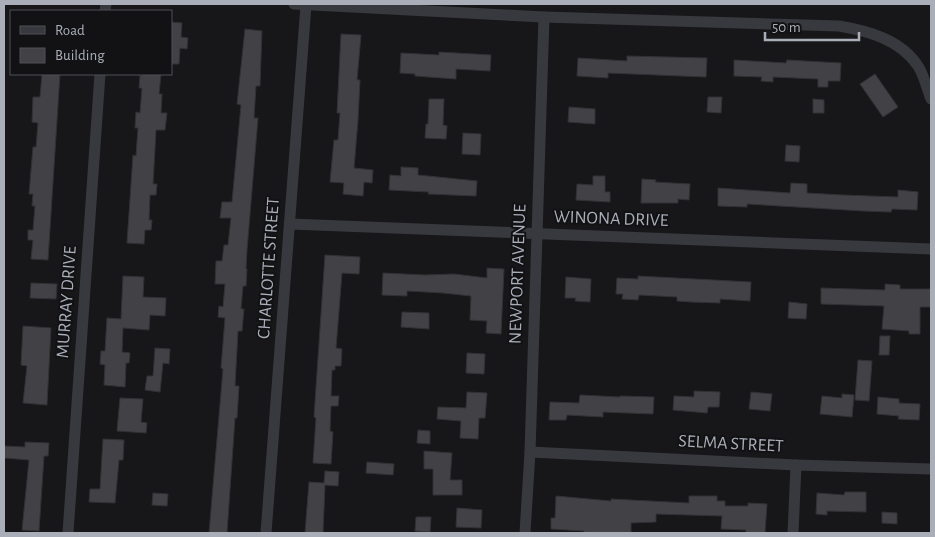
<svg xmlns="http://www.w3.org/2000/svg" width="935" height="537" viewBox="0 0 935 537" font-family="'Alegreya Sans',sans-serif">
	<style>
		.building { fill: #424246; stroke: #323135 }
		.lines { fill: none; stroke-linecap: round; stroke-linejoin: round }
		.street { stroke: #38393e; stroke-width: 11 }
		.labels { text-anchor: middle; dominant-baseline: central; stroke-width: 4; stroke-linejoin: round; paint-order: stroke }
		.street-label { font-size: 18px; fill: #aaaeb9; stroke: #121214 }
	</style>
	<rect width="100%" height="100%" fill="#171719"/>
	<g class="building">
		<path d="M171 22 182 23 181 37 188 38 187 49 180 48 179 64H171Z"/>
		<path d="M245 29 262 31 260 86H256L254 118H258L247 250 246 269H247L246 286H243L241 309H244L242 331H238L235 386H239L237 418H235L227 533H209L223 369 221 368 225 318 218 317 219 306 223 307 225 284H215L216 261H222L224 245H228L231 218H220L222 202H232L241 105 237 104Z"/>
		<path d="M341 34 361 35 357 80H360L358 120 354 168 373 170 372 183 364 182 363 196 343 194 344 183 330 182 334 140H338L340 113H337Z"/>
		<path d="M439 52 491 55 490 71 456 69V79L415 76V74L400 73 401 53 439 55Z"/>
		<path d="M627 56 707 58 706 77 608 73V78L577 76 578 58 627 61Z"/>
		<path d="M734 60 786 63 787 60 841 63 840 81H828V87H818V79L773 77V82L761 81 762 77 734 76Z"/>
		<path d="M42 74H60L48 260 31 259 33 240H28V230H33L35 206H32L33 194H29L33 147H36L38 123 32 122 33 97H40Z"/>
		<path d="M142 74H161L159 94H162L161 113H167L165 130H156L153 184H157L156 195H150L149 220H152L151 230H145L144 244 127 243 133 155 136 156 138 128H135L136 112 140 113 142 88H139L140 75 142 76Z"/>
		<path d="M875 74 898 107 883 117 860 84Z"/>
		<path d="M708 97H722L721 113 707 112Z"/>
		<path d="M429 99H444L443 125 447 126 446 139 425 138 426 124H428Z"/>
		<path d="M813 99 824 100V113H813Z"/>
		<path d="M569 107 595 109V124L568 122Z"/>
		<path d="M463 133 481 134 480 155 462 154Z"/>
		<path d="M786 145 800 146 799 162 785 161Z"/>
		<path d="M401 167 418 168V175L477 181 476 196 428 194 429 192 389 190 390 175 401 176Z"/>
		<path d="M593 176H605V192H610V202L576 200 577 184 593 185Z"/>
		<path d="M642 179 656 180 655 182 690 184 689 200 678 199V203H641Z"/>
		<path d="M791 183 807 184V193L842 195 898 197V190L918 192 917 210 892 209 891 212 863 211 747 204V207L718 206V188L790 193Z"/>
		<path d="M325 255 360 257 359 274 342 273 336 348 342 349 341 366H335V370H332L331 396H339L338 406H331L330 431 333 432 331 464 313 463 316 418 314 417Z"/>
		<path d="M487 268 504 269 501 334 486 333 487 321 470 320 471 296 443 293 407 291V296L382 295 383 273 425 275 454 274 487 278Z"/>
		<path d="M123 276 144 277 143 297 166 298 165 316 150 315 149 330 123 328 122 352 130 353 129 363H126L125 387 104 385 105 365 100 364 101 351H105L107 318 121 319Z"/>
		<path d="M638 276 751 282 750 301 720 299V303L691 302 677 301V297L639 295 638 300 622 299 623 294H616L617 278 638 279Z"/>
		<path d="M566 277 591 279 590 302 575 301 576 298H565Z"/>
		<path d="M31 283 57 284 56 299 30 298Z"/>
		<path d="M885 284 900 285V289H931V307H920V334H909V331L882 329 884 306 821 304V288L885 290Z"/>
		<path d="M789 302 807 304 806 319 788 318Z"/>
		<path d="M402 312 429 313V329L401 327Z"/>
		<path d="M23 326 51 328 47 405 23 403 27 366 21 365Z"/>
		<path d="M880 336H890L889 355H879Z"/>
		<path d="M155 348 170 349 169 364 163 363 160 392 145 390 147 376H153Z"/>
		<path d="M467 353 485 354 484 374 466 373Z"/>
		<path d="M858 360 872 361 869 401 855 400Z"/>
		<path d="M694 391 720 392 719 407H708L707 413 673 410 674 396 694 397Z"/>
		<path d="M467 392 487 393 485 418H479L478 439 460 438 461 421 437 419 438 407 466 408Z"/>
		<path d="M751 392 772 394 770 411 749 409Z"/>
		<path d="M842 394 854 395 852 417 820 414 822 396 842 398Z"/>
		<path d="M580 395 620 397V396L654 397 653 414 603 412V417L567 415 566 420H549L550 402 579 403Z"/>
		<path d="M878 397 899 399V403L920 404 919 420 898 419 899 416 877 414Z"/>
		<path d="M120 398 143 399 141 422 147 423 146 433 117 431Z"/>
		<path d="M418 430 430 431V444L417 443Z"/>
		<path d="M103 439 124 440 123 460H119L115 503 89 502 90 489H100Z"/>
		<path d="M25 442 49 443 48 456H44L39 531 22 530 29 460 4 458V446L25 447Z"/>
		<path d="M424 451 452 453 450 480H462V495H433V469H424Z"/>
		<path d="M367 462 394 464 393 475 366 473Z"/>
		<path d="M325 471 339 472 338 486 325 485 323 533H305L309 482 324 483Z"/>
		<path d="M845 492H866V512L827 511V515L816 514 817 493 844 495Z"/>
		<path d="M153 493 168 494 167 506 152 505Z"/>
		<path d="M556 496 611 501V499L689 503V496H717V501H725V506H748V503L767 504 765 533H746V530L721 529 722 516 656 514V522L631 523V533H584V531L551 529V518H555Z"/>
		<path d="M457 508 482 510 481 528 456 527Z"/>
		<path d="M882 512 897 513V524L882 523Z"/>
		<path d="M416 517H431L430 532 415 531Z"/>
	</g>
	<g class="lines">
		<g class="street">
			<path d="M294 4 544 17 839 26C869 31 901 40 918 66 924 75 927 89 931 99"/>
			<path d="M105 11 106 4"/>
			<path d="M290 224 931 249"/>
			<path d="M530 452 796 465 931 469"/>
			<path d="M68 533 100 74"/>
			<path d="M266 533 306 5"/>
			<path d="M525 533 530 452 544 17"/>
			<path d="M793 533 796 465"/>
		</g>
	</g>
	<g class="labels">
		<g class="street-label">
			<text transform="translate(611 219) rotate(2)">WINONA DRIVE</text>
			<text transform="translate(269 268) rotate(-86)">CHARLOTTE STREET</text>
			<text transform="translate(518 274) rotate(-88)">NEWPORT AVENUE</text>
			<text transform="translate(67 302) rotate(-86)">MURRAY DRIVE</text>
			<text transform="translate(731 444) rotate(3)">SELMA STREET</text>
		</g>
	</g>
	<rect width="935" height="537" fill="none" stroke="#aaaeb9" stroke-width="10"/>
	<rect x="10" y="10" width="162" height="65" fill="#121214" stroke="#4f5056"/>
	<rect x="20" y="26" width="25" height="8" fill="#38393e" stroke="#4f5056"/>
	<text x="55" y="35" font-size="15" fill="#aaaeb9">Road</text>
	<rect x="20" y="48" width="25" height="15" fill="#424246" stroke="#4f5056"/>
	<text x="55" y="60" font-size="15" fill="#aaaeb9">Building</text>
	<path d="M765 32v8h94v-8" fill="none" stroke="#aaaeb9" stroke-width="2.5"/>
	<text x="772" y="32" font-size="15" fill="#aaaeb9" stroke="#121214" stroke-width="4" paint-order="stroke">50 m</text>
</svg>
